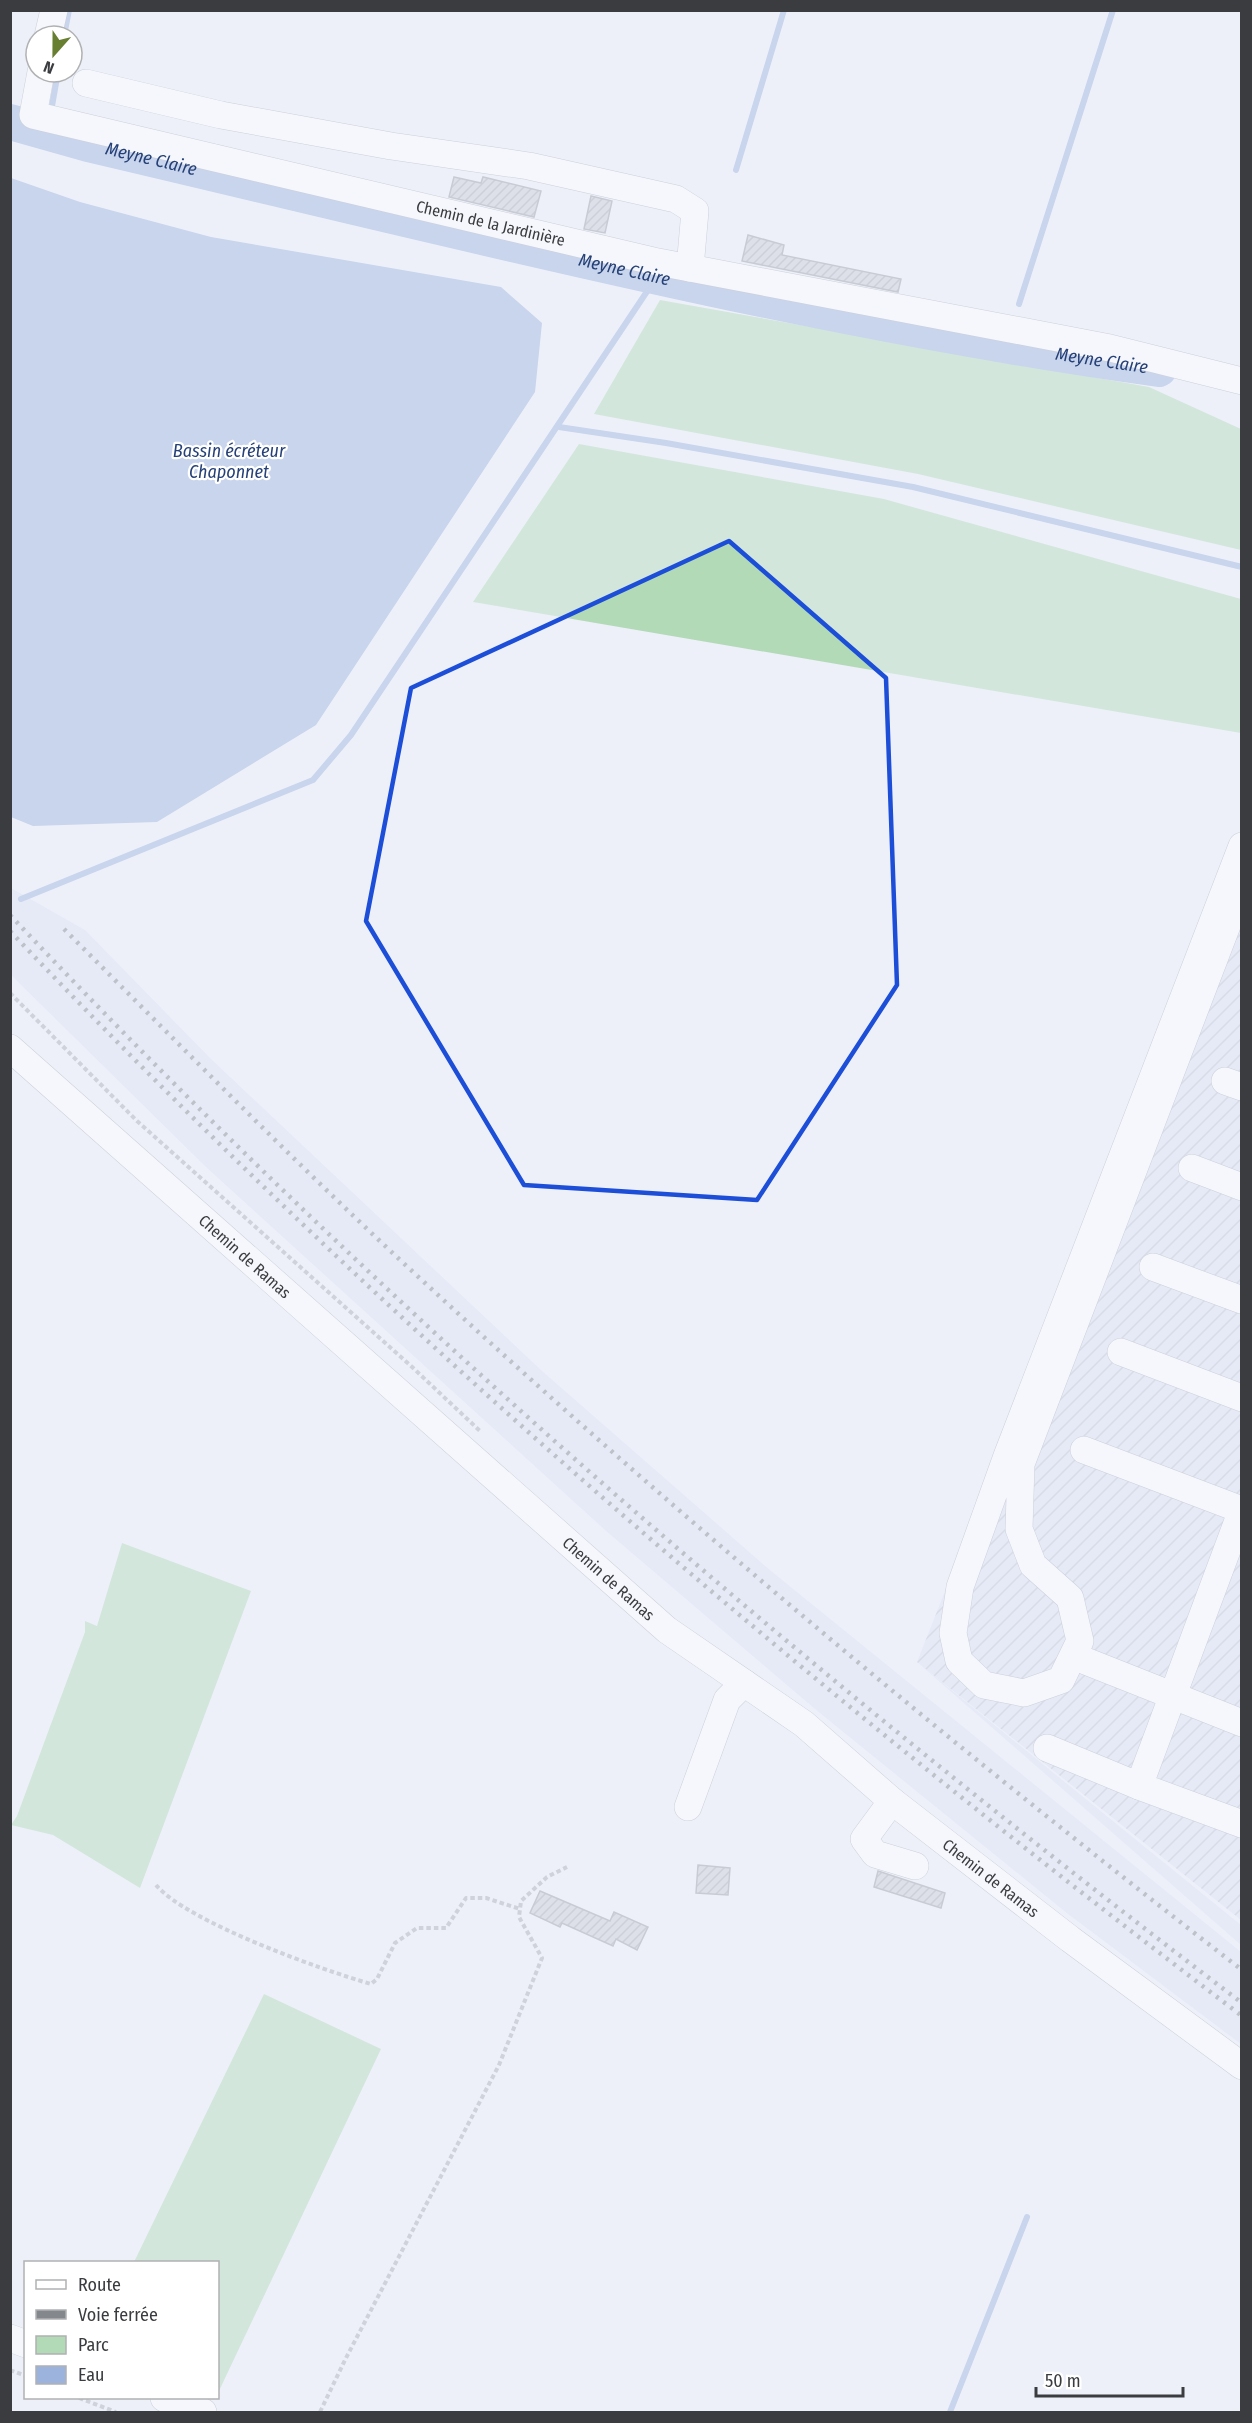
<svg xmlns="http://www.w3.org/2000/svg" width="1252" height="2423" viewBox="0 0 1252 2423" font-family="'Fira Sans Condensed',sans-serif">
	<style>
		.built { fill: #dee2f2 }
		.industrial { fill: url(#industrial-furrows) }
		.green { fill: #b2dab7 }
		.water { fill: #9cb3de }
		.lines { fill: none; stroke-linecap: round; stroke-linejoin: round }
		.stream { stroke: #9cb3de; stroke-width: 6 }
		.river { stroke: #9cb3de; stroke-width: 36 }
		.building { fill: url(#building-hatch); stroke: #9d9ea6; stroke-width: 1.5 }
		.minor-casing { stroke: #a8abb3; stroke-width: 28 }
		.path { stroke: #aaadb3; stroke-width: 4; stroke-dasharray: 4.5 3; stroke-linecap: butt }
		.minor { stroke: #fff; stroke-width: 27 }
		.rail { stroke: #84878c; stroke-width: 4.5; stroke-dasharray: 3 6; stroke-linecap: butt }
		.marked { fill: none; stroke: #1d4ed8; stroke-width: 4.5; stroke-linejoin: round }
		.labels { text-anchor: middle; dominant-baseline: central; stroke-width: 4.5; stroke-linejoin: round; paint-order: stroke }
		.street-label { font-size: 16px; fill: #3a3c3f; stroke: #fff }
		.water-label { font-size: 18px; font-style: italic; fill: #264177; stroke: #fff }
	</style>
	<defs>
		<pattern id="industrial-furrows" width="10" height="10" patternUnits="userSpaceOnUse" patternTransform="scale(1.5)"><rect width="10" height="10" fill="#dee2f2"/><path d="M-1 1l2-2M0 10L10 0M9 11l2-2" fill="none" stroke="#bfc3d1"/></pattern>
		<pattern id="building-hatch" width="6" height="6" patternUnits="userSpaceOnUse" patternTransform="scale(1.5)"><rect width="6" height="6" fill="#cccdd6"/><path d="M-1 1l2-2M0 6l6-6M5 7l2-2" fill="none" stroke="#a7a8af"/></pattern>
	</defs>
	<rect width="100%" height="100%" fill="#edf0f9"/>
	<g class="built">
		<path d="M11 888 85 930 211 1059 542 1371 771 1571 1241 1952V2044L1068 1914 815 1709 605 1530 206 1167 11 975Z"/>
		<path d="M917 1662 1241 1925V1945Z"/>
	</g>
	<path class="industrial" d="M1241 843V1920L917 1662Z"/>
	<g class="green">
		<path d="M660 300 1149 387 1241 429V550L918 474 594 414Z"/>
		<path d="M579 444 884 499 1241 599V733L473 602Z"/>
		<path d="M122 1543 251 1591 140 1888 53 1835 11 1825 17 1816 85 1632V1621L97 1626Z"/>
		<path d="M264 1994 381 2049 218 2393V2262H134Z"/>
	</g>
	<path class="water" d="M11 178 80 202 211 237 501 287 542 323 535 392 316 725 157 822 33 826 11 817Z"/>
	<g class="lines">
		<g class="stream">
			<path d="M64 36 69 10"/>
			<path d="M52 106 58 72"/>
			<path d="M736 170 784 10"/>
			<path d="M1019 304 1113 10"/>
			<path d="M559 427 666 443 913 487 1242 567"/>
			<path d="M21 899 313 780 351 735 656 278"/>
			<path d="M950 2412 1027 2217"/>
		</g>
		<path class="river" id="s1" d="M10 122 88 144C443 227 797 319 1159 369"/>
	</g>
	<g class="building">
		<path d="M454 177 481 183 483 177 541 191 534 217 449 197Z"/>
		<path d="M591 196 612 201 605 233 584 229Z"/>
		<path d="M748 235 784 245 782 255 901 279 898 292 742 261Z"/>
		<path d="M698 1865 730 1868 728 1895 696 1893Z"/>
		<path d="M878 1871 945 1893 941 1908 874 1887Z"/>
		<path d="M540 1891 610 1921 614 1912 648 1927 637 1950 616 1939 613 1946 562 1923 560 1927 530 1913Z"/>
	</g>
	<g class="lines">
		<g class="minor-casing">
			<g id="minor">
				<path d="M48 36 54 10"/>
				<path id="s2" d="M41 72 33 115 653 261 1110 348 1242 381"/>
				<path d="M86 83 221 115 391 146 529 166 676 199 695 211 690 268"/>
				<path d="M1242 846 1007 1456 960 1587 953 1633 959 1661 984 1685 1024 1693 1061 1680 1080 1641 1070 1598 1033 1565 1019 1529 1021 1464 1242 886"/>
				<path id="s3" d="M10 1048 667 1630 804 1724 892 1801 1070 1939 1242 2066"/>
				<path d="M1225 1081 1242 1087"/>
				<path d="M1192 1168 1242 1187"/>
				<path d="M1153 1267 1242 1300"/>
				<path d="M1121 1352 1242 1398"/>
				<path d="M1084 1450 1242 1510"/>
				<path d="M1242 1510 1139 1786 1242 1824"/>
				<path d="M1083 1660 1242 1723"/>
				<path d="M1047 1748 1139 1786"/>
				<path d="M892 1801 864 1839 875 1854 915 1866"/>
				<path d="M688 1807 727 1700 744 1683"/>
				<path d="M10 2338 26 2344"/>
				<path d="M164 2398 203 2412"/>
			</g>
		</g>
		<g class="path">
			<path d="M10 993 137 1121 411 1366 480 1431"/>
			<path d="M156 1885C187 1922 322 1970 371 1984L377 1979 395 1943 417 1928H446L466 1898H486L520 1909"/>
			<path d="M10 2370 26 2376"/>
			<path d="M79 2398 116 2412"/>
			<path d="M320 2412 346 2358 499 2065 542 1958 519 1917 521 1901 547 1877 567 1867"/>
		</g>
		<use href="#minor" class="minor"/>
		<g class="rail">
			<path d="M10 915C386 1313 806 1672 1242 2003"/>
			<path d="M64 929C183 1048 301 1169 425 1283 686 1524 960 1752 1242 1970"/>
			<path d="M10 931C387 1329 806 1685 1242 2016"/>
		</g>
	</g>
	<path d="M0 0H1252V2423H0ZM729 541 886 678 897 985 757 1200 524 1185 366 921 411 688Z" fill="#edf0f9" fill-opacity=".55" fill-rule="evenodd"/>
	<path class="marked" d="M729 541 886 678 897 985 757 1200 524 1185 366 921 411 688Z"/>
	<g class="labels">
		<g class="street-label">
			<text stroke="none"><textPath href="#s2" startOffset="514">Chemin de la Jardinière</textPath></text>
			<text stroke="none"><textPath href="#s3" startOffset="314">Chemin de Ramas</textPath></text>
			<text stroke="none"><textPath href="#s3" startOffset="800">Chemin de Ramas</textPath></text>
			<text stroke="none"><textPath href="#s3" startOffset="1286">Chemin de Ramas</textPath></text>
		</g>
		<g class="water-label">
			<text stroke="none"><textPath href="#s1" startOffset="146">Meyne Claire</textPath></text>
			<text stroke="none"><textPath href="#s1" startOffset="632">Meyne Claire</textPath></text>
			<text stroke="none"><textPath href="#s1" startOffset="1118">Meyne Claire</textPath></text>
			<text x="229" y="451">Bassin écréteur<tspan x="229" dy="21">Chaponnet</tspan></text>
		</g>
	</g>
	<rect width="1252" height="2423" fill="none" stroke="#3a3c3f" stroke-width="24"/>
	<rect x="24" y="2261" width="195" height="138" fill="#ffffff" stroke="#b0b1b2" stroke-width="1.5"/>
	<rect x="36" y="2280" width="30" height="9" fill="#ffffff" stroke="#b0b1b2" stroke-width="1.5"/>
	<text x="78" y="2291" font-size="18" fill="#3a3c3f">Route</text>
	<rect x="36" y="2310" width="30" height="9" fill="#84878c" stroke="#b0b1b2" stroke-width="1.5"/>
	<text x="78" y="2321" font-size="18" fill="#3a3c3f">Voie ferrée</text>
	<rect x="36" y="2336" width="30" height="18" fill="#b2dab7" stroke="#b0b1b2" stroke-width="1.5"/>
	<text x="78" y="2351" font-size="18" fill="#3a3c3f">Parc</text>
	<rect x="36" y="2366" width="30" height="18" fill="#9cb3de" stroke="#b0b1b2" stroke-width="1.5"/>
	<text x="78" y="2381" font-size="18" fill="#3a3c3f">Eau</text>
	<g transform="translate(54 54) rotate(201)"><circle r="28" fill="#ffffff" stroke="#b0b1b2" stroke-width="1.5"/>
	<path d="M0-4.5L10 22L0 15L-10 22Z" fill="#687f32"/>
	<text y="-9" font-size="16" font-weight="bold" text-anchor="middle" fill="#3a3c3f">N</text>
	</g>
	<path d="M1036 2387v9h147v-9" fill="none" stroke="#3a3c3f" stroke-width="3"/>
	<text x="1045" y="2387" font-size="18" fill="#3a3c3f" stroke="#ffffff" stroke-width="4.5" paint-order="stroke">50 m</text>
</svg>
